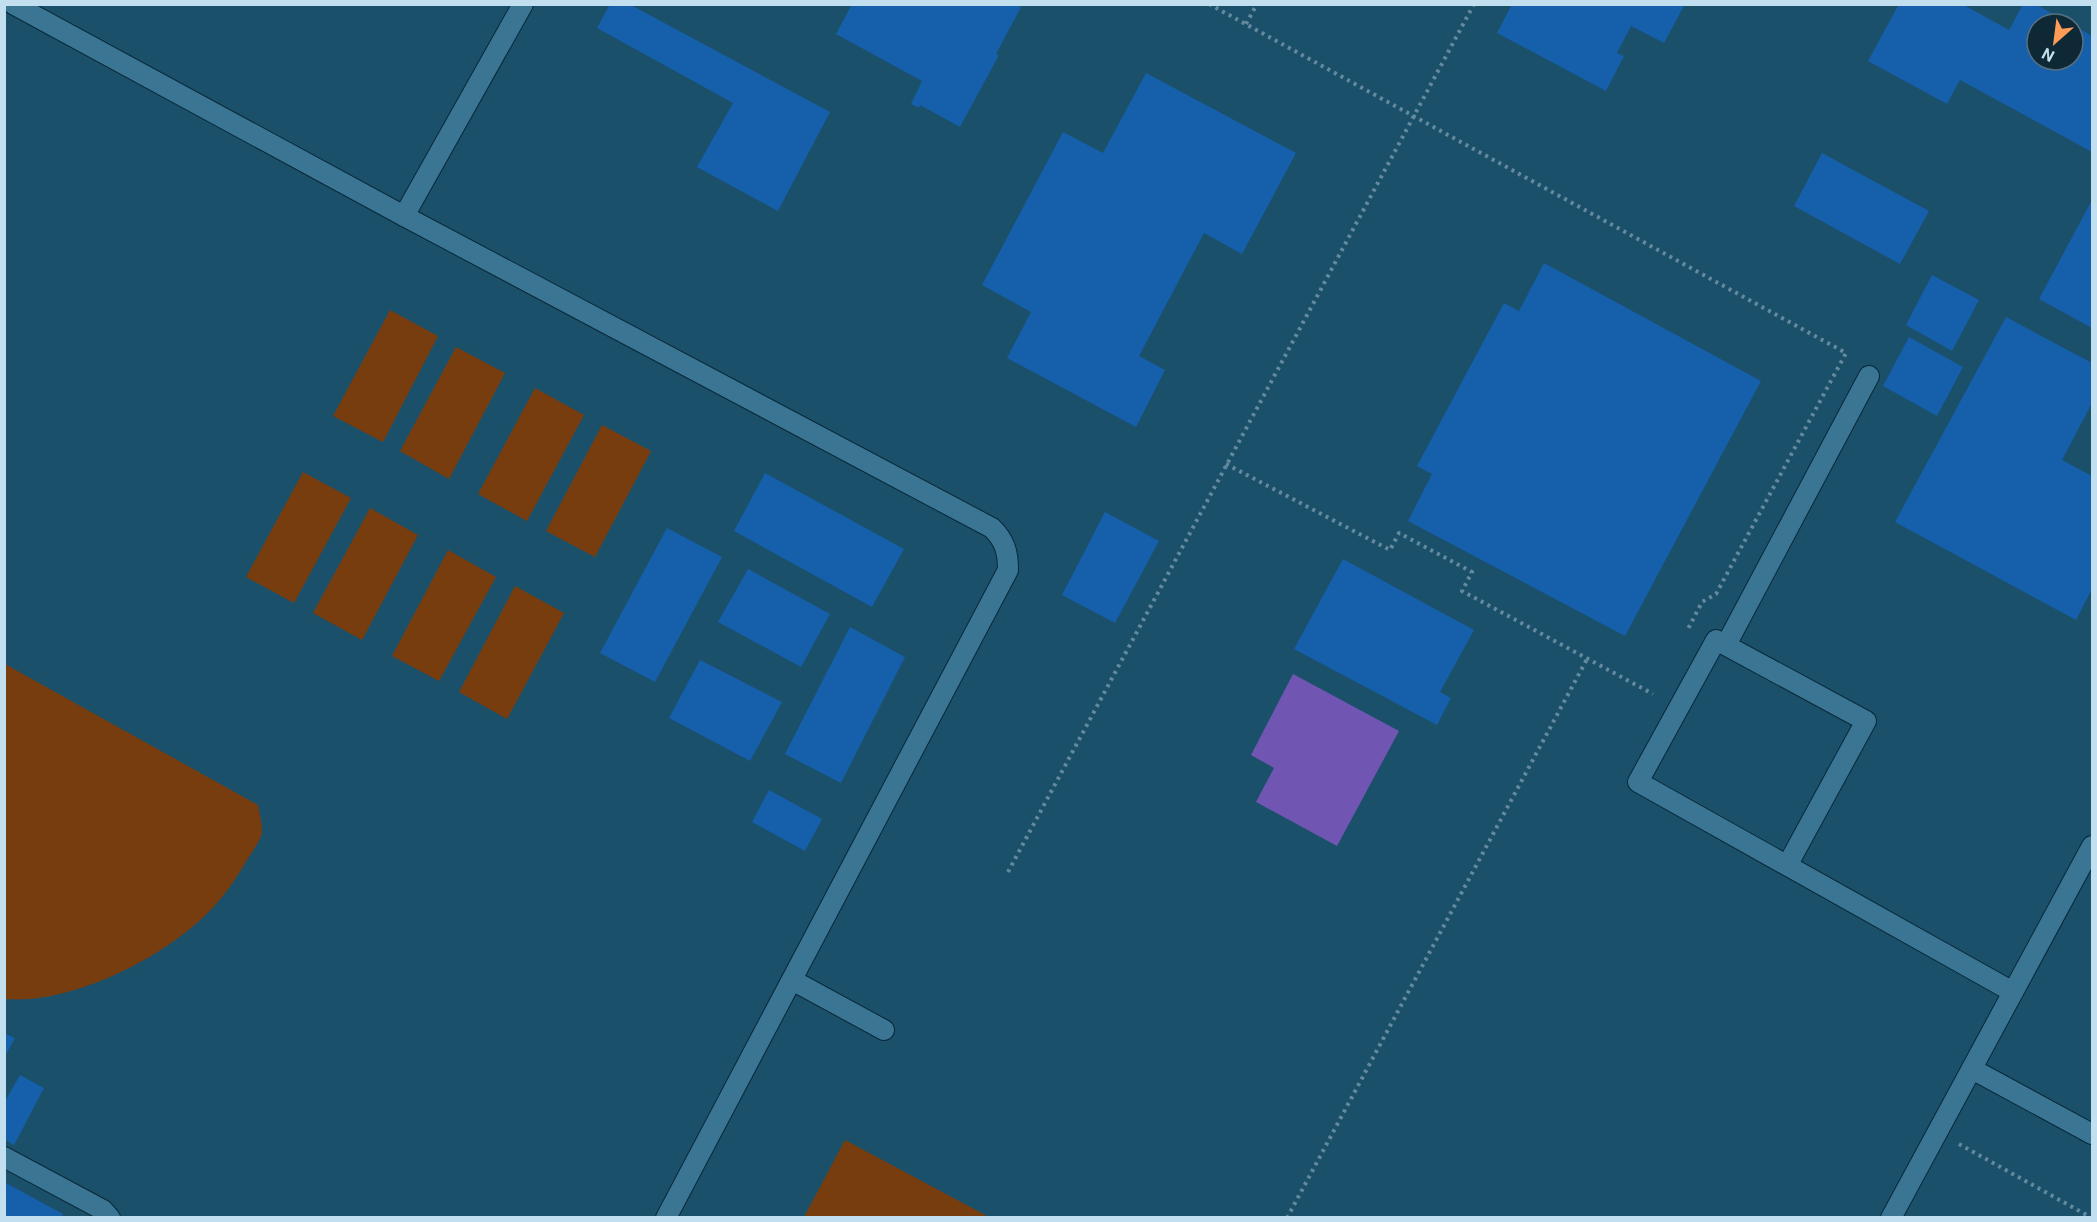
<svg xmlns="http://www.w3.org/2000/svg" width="2097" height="1222" viewBox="0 0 2097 1222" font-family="Roboto,sans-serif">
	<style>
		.built { fill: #1b506a; fill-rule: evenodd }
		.green { fill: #783d0e }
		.water { fill: #7056b2 }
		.building { fill: #165fab }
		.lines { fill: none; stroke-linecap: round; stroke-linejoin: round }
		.lane-casing { stroke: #082838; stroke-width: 22 }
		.path { stroke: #648a9e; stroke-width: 4; stroke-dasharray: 3 4.5; stroke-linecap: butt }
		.lane { stroke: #3b7594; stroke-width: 20 }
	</style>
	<rect width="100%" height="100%" fill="#154359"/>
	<path class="built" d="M5 5H2092V1217H5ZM2037 24H2073V60H2037Z"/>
	<g class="green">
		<path d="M390 310 438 336 383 442 333 416Z"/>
		<path d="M456 347 505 373 449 479 400 451Z"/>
		<path d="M535 388 584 415 527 521 478 494Z"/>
		<path d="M602 425 651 451 595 557 546 531Z"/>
		<path d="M303 472 351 498 294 603 246 577Z"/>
		<path d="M370 508 418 535 362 640 313 613Z"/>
		<path d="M448 550 496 577 439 681 392 656Z"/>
		<path d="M515 586 564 613 507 719 459 692Z"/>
		<path d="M5 664 258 805C259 813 264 828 261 836 258 844 252 852 247 860 238 875 228 891 216 904 171 955 73 1005 5 999Z"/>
		<path d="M845 1140 989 1217H804Z"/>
	</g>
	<path class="water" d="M1293 674 1399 731 1337 846 1256 802 1274 768 1251 755Z"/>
	<g class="building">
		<path d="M610 4H629L830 112 778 211 697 167 733 103 597 28Z"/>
		<path d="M852 4H1015L1021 7 996 54 999 55 960 127 920 105 919 108 911 104 922 81 836 34Z"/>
		<path d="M1512 4H1685L1664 43 1631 26 1617 53 1624 56 1606 91 1497 33Z"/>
		<path d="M1899 4H1962L2009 30 2023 4H2035L2071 24H2037V60H2073V25L2092 36V152L1960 80 1947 104 1868 61Z"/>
		<path d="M1146 73 1296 153 1242 254 1204 233 1139 356 1165 370 1136 427 1007 358 1031 312 982 285 1063 132 1103 153Z"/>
		<path d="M1822 153 1929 211 1900 264 1794 206Z"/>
		<path d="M2092 200V328L2039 299Z"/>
		<path d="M1544 263 1761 381 1625 636 1408 521 1432 474 1417 466 1504 303 1519 311Z"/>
		<path d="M1932 275 1979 300 1952 351 1906 325Z"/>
		<path d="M2006 317 2092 363V403L2062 460 2092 476V589L2076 620 1895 522Z"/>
		<path d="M1909 337 1963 367 1937 416 1883 386Z"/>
		<path d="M765 473 904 549 872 607 734 531Z"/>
		<path d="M1105 512 1159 541 1115 623 1062 595Z"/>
		<path d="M667 528 722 557 655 682 600 653Z"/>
		<path d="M1343 559 1474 630 1440 692 1451 698 1437 725 1294 649Z"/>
		<path d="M748 569 830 614 801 667 718 622Z"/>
		<path d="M850 627 905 657 841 783 785 754Z"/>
		<path d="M700 660 782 702 750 761 669 718Z"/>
		<path d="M769 790 822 819 805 851 752 822Z"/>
		<path d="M4 1033 15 1038 4 1058Z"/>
		<path d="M20 1075 44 1088 14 1145 4 1139V1103Z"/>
		<path d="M4 1182 63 1214 61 1218H4Z"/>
	</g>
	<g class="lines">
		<g class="lane-casing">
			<g id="lane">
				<path d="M13 4 404 216 992 528C1005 541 1008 552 1008 570L666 1218"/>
				<path d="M404 216 523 4"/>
				<path d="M1726 645 1869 376"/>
				<path d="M1788 864 1866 721 1716 640 1638 782 2013 992"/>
				<path d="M792 980 884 1030"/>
				<path d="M1972 1069 2092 1134"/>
				<path d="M4 1157 103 1210 110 1218"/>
				<path d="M1891 1218 2092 846"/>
			</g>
		</g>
		<g class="path">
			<path d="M1209 4 1846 353 1716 594 1702 602 1688 629"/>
			<path d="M1246 24 1257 4"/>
			<path d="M1226 464 1390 550 1399 533 1472 572 1462 591 1653 694"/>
			<path d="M1008 872 1474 4"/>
			<path d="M1959 1144 2092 1218"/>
			<path d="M1287 1218 1587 659"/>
		</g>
		<use href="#lane" class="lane"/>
	</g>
	<rect width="2097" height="1222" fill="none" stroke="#c2dff0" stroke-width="12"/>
	<g transform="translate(2055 42) rotate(208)"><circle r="28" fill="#0f2835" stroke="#577180" stroke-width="1.5"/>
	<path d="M0-4.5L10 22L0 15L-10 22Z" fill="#fe9c57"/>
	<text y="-9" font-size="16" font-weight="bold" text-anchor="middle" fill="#c2dff0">N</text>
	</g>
</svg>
